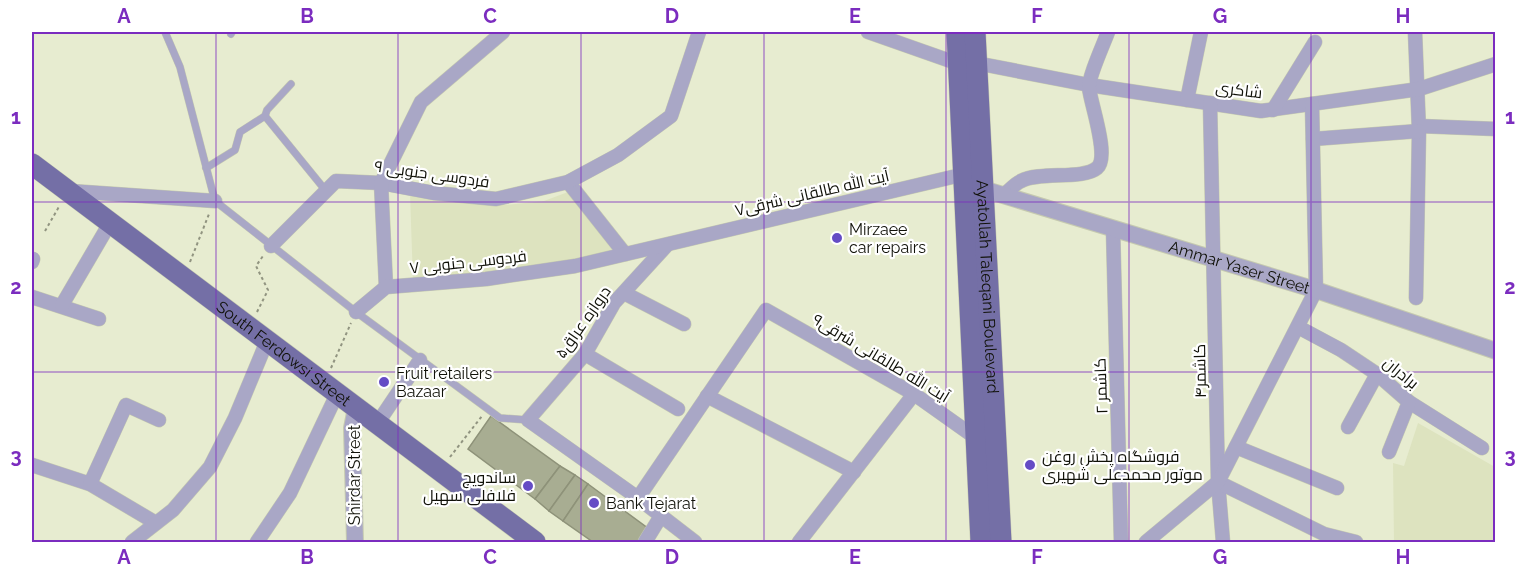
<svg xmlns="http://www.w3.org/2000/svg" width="1527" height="574" viewBox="0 0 1527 574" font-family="Raleway,Cairo,sans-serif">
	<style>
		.built { fill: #dde3bf }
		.building { fill: #a8ad92; stroke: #8e9279; stroke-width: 1.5 }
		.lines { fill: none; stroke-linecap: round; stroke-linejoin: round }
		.service-casing { stroke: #c5c9b0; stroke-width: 8 }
		.minor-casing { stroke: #c5c9b0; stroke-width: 15 }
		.tertiary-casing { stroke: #c5c9b0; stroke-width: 18 }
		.primary-casing { stroke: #c5c9b0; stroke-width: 22 }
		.path { stroke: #919480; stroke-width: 2; stroke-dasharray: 3 3; stroke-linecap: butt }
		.service { stroke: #a9a7c6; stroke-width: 7 }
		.minor { stroke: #a9a7c6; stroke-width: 14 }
		.tertiary { stroke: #a9a7c6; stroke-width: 16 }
		.primary { stroke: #746fa6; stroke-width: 21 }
		.grid { fill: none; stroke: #7b2cbf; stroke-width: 1.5; stroke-opacity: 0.55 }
		.poi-dot { fill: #654cc5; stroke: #fff; stroke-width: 2 }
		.labels { text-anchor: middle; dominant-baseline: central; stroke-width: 4.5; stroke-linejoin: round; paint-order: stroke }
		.street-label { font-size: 16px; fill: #101108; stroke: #fff }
		.poi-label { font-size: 16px; fill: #101108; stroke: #fff; text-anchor: start }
		.neatline { fill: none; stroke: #7b2cbf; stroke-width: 2 }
		.grid-label { font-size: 20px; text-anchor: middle; font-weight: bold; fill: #7b2cbf }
	</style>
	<rect width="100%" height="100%" fill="#e7ecd0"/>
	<g class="built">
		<path d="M568 192 614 252 547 266 413 281 410 193 474 204 505 205 544 201Z"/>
		<path d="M1418 423 1495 467V542H1394L1393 463 1404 466Z"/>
	</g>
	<g class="building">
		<path d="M491 416 560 466 535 499 468 449Z"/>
		<path d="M560 466 575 475 549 511 535 499Z"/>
		<path d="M575 475 588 484 563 521 549 511Z"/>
		<path d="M588 484 649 529 640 542H593L563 521Z"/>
	</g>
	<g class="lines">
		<g class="service-casing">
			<g id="service">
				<path d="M165 32 180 67 215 201 356 312 500 418 528 420"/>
				<path d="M231 34 232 32"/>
				<path d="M265 116 326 191"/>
				<path d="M206 168 235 150 240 132 265 116 267 110 291 84"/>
			</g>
		</g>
		<g class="minor-casing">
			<g id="minor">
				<path d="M868 32 959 64"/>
				<path d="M1415 32 1419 131 1416 298"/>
				<path d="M976 63 1089 85 1261 111 1419 89 1496 64"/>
				<path d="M1187 100 1201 32"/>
				<path d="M1210 103 1218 482 1223 542"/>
				<path d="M1273 110 1315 42"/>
				<path d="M1419 126 1496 129"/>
				<path d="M1313 139 1419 131"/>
				<path d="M568 182 625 254"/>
				<path d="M70 191 215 201"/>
				<path d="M1003 196C1009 191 1014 184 1021 181 1040 171 1083 180 1097 168 1110 157 1091 105 1089 88 1088 78 1104 43 1108 32"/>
				<path d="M1113 229 1121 542"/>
				<path d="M667 245 614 303 585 354 528 420 638 498 695 542"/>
				<path d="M271 246 336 181 381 183 434 193 496 199 568 182 618 155 671 116 699 32"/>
				<path d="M32 262 33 259"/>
				<path d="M386 287 381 183 421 102 503 32"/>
				<path d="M624 293 684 324"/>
				<path d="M32 297 99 319"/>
				<path d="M62 305 110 223"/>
				<path d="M356 312 386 287 486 279 575 266 965 174"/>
				<path d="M1298 327 1341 350 1377 374 1409 402 1482 448"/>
				<path d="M585 354 678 409"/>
				<path d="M707 396 854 472"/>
				<path d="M377 424 420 360"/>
				<path d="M1348 427 1377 374"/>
				<path d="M1236 447 1337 488"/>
				<path d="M1389 452 1409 402"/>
				<path d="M32 465 90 484 156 523"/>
				<path d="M1218 482 1324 534 1356 542"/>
				<path d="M90 484 126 405 159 420"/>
				<path d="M638 498 766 310 914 394 976 438"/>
				<path d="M132 542 173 510 210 467 235 418 267 341"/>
				<path d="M257 542 290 493 337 394"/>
				<path d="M645 542 661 516"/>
				<path d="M799 542 914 394"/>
				<path d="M1146 542 1218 482 1316 290 1312 104"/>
			</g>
		</g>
		<g class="tertiary-casing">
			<g id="tertiary">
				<path id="s1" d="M983 189 1316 290 1496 351"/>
				<path d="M355 542 352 428 356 408"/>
			</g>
		</g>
		<g class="primary-casing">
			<g id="primary">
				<path d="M957 32 981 542"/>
				<path id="s2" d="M975 32 1001 542"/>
				<path id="s3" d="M32 164 535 542"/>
			</g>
		</g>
		<g class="path">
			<path d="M45 231 60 205"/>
			<path d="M190 262 209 214"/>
			<path d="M257 312 268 290 256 266 263 256"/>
			<path d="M331 368 351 323"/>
			<path d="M450 457 482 416"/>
		</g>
		<use href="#service" class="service"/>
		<use href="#minor" class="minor"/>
		<use href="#tertiary" class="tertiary"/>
		<use href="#primary" class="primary"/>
	</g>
	<path class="grid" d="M216 32V542M398 32V542M581 32V542M764 32V542M946 32V542M1129 32V542M1311 32V542M32 202H1496M32 372H1496"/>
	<g class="poi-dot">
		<circle cx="837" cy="238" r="6"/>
		<circle cx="384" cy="382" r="6"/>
		<circle cx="1030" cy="465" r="6"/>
		<circle cx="528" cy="486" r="6"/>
		<circle cx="594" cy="503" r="6"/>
	</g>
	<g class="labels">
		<g class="street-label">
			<text transform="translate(1239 90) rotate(7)">شاکری</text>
			<text transform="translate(432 174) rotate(8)">فردوسی جنوبی ۹</text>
			<text transform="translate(812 193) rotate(-13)">آیت الله طالقانی شرقی۷</text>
			<text transform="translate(468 262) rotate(-6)">فردوسی جنوبی ۷</text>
			<text stroke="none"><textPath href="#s1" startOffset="268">Ammar Yaser Street</textPath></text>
			<text stroke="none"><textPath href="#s2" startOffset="255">Ayatollah Taleqani Boulevard</textPath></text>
			<text transform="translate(583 322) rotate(-55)">دروازه عراق۵</text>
			<text stroke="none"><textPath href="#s3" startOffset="315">South Ferdowsi Street</textPath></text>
			<text transform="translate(881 358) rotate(31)">آیت الله طالقانی شرقی۹</text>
			<text transform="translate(1200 371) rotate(-91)">کاشمر۴</text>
			<text transform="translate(1401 373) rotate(39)">برادران</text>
			<text transform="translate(1101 386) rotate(-92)">کاشمر ۲</text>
			<text transform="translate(354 475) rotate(-90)">Shirdar Street</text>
		</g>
		<g class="poi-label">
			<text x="849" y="229">Mirzaee<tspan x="849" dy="18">car repairs</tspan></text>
			<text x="396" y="373">Fruit retailers<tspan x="396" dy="18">Bazaar</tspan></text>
			<text x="1042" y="456">فروشگاه پخش روغن<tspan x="1042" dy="18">موتور محمدعلی شهیری</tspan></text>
			<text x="516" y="477" text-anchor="end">ساندویچ<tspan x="516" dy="18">فلافلی سهیل</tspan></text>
			<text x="606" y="503">Bank Tejarat</text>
		</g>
	</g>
	<rect width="1527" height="574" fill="none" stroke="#ffffff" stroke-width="66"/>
	<rect x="33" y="33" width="1461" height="508" class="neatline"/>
	<g class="grid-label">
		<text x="124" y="23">A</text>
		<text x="307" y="23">B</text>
		<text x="490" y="23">C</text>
		<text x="672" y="23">D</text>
		<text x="855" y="23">E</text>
		<text x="1037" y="23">F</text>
		<text x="1220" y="23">G</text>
		<text x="1403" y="23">H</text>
		<text x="16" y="124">1</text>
		<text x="1510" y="124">1</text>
		<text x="16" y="294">2</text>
		<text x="1510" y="294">2</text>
		<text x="16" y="463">3</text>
		<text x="1510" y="463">3</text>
		<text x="124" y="564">A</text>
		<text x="307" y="564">B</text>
		<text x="490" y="564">C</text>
		<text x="672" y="564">D</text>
		<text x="855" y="564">E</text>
		<text x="1037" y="564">F</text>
		<text x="1220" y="564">G</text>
		<text x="1403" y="564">H</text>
	</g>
</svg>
